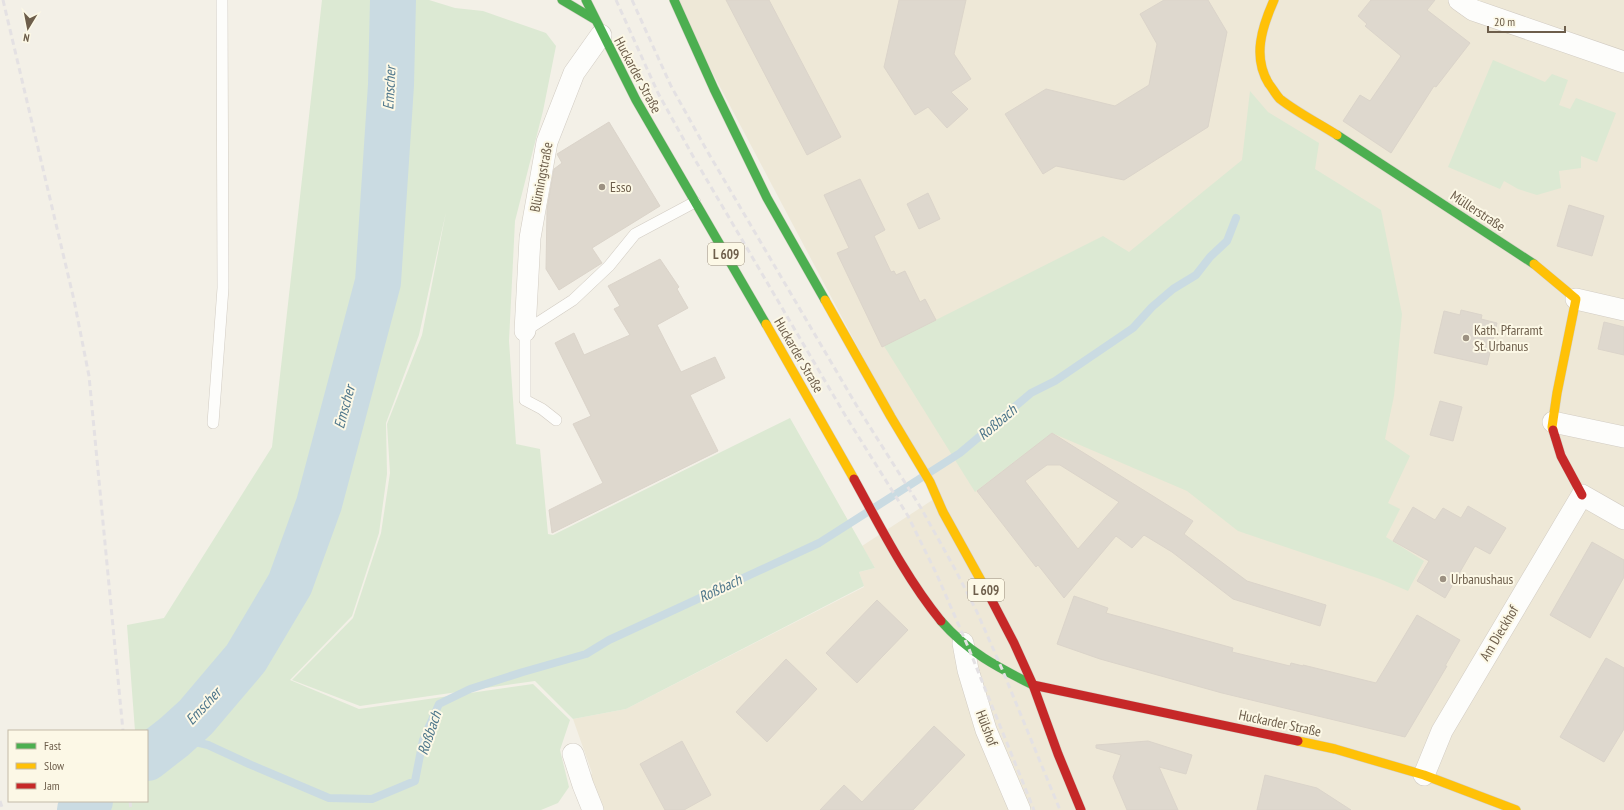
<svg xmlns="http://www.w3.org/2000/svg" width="1624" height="810" viewBox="0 0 1624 810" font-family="'PT Sans Narrow',sans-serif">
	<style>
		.residential { fill: #eee8d7 }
		.green { fill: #dce9d3 }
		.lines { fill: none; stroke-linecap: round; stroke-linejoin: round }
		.stream { stroke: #cadbe2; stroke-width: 8 }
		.river { stroke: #cadbe2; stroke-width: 46 }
		.building { fill: #ded8ce; stroke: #dbd4ca; fill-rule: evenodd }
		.lane-casing { stroke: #d2ccc3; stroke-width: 12 }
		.street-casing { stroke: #d2ccc3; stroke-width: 22 }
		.fast-casing { stroke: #d3cec3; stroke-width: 10 }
		.slow-casing { stroke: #d3cec3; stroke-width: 10 }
		.jam-casing { stroke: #d3cec3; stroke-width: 10 }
		.lane { stroke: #fdfdfb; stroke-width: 11 }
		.street { stroke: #fdfdfb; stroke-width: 21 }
		.fast { stroke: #4caf50; stroke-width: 9 }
		.slow { stroke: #ffc107; stroke-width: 9 }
		.jam { stroke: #c62828; stroke-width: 9 }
		.rail { stroke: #e4e1e3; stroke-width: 3; stroke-dasharray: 6 4; stroke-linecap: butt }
		.poi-dot { fill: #9c9182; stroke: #fcf8e6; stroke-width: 1.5 }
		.labels { text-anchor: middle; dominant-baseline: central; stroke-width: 4; stroke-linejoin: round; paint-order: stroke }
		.shield { fill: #fcf8e6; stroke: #988c7a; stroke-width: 1 }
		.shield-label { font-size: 13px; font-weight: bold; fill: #6d5e4b }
		.street-label { font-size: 14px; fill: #6d5e4b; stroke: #fcf8e6 }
		.poi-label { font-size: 14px; fill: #6d5e4b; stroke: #fcf8e6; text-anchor: start }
		.water-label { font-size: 15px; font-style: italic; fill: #4e768b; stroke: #fcf8e6 }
	</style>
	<rect width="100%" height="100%" fill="#f3f0e7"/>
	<path class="residential" d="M674 0H1624V810H593L583 785 592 773 573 719 626 709 864 587 859 572 875 568 862 546 937 497Z"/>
	<g class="green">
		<path d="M322 0H429L455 8 483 11 546 33 556 46 543 111 515 221 509 341 516 444 540 449 548 534 553 535 790 418 875 568 859 572 864 586 626 709 573 719 535 681 360 706 292 680 353 618 381 533 390 473 387 424 422 335 446 212 419 335 386 423 387 474 379 533 352 616 290 680 359 709 533 684 570 720 560 750 569 787 558 803 541 810H103L114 801H147V731H135L127 625 164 618 272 447Z"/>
		<path d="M1493 60 1545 82 1552 74 1568 80 1559 105 1570 109 1576 98 1616 113 1597 162 1581 156V168L1559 171 1561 188 1537 195 1518 189 1504 181 1500 189 1448 167Z"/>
		<path d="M1250 91 1268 112 1319 143 1315 169 1381 210 1402 314 1394 396 1385 439 1410 456 1388 503 1400 509 1386 537 1424 561 1408 591 1380 579 1238 531 1187 491 1052 433 975 492 884 346 1103 236 1129 252 1242 160Z"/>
	</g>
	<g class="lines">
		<path class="stream" d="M174 737 208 745 249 764 329 798 372 799 415 781 423 740 439 704 470 689 523 672 586 654 609 640 819 543 960 453 1031 393 1055 381 1133 328 1152 307 1173 289 1196 275 1210 257 1227 241 1236 218"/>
		<g class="river">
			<path d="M147 758 174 737 196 717 246 658 290 584 319 504 378 282 391 85 393 0"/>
			<path d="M80 810 90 801"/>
		</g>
	</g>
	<g class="building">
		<path d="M726 0H769L841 137 807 155Z"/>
		<path d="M899 0H966L954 54 971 79 951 92 968 109 947 128 928 107 915 115 884 67Z"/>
		<path d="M1164 0H1208L1227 32 1208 127 1124 180 1056 166 1043 174 1005 114 1046 89 1115 106 1149 85 1157 44 1140 14Z"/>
		<path d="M1371 0H1435L1427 10 1470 43 1436 87 1434 86 1391 153 1343 121 1360 95 1370 101 1401 56 1365 26 1367 24 1358 16Z"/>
		<path d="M609 122 660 206 592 248 602 263 559 290 546 269 547 209 554 169 562 163 557 154Z"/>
		<path d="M860 179 885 230 874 236 891 272 894 271 896 275 905 271 920 302 925 299 936 320 882 347 837 253 849 248 824 195Z"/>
		<path d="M928 193 940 219 919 229 907 204Z"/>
		<path d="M1569 205 1604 216 1592 256 1557 246Z"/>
		<path d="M660 259 679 287 677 289 688 308 657 325 681 372 715 357 725 378 690 395 718 451 552 533 549 510 603 483 573 424 591 416 555 343 574 333 584 355 630 335 614 309 620 306 608 286Z"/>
		<path d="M1461 310 1482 315 1481 319 1497 323 1487 365 1434 353 1444 311 1460 315Z"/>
		<path d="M1604 322 1624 327V355L1598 349Z"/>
		<path d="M1440 401 1462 407 1453 441 1430 435Z"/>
		<path d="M1052 433 1193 521 1184 534 1247 581 1326 605 1320 626 1233 599 1172 552 1144 535 1132 548 1116 536 1064 598 1038 565 1036 567 977 491ZM1047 465H1060L1119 502 1078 549 1025 481Z"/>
		<path d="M1468 506 1506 528 1490 554 1475 546 1445 598 1417 581 1429 561 1393 541 1413 507 1435 520 1443 508 1461 518Z"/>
		<path d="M1592 542 1624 560V577L1590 638 1550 615Z"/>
		<path d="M1074 596 1108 608 1106 613 1233 648 1232 652 1290 666 1291 663 1303 666V665L1376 683 1417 615 1460 640 1445 666H1447L1405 737 1222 693 1100 659 1057 644Z"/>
		<path d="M877 600 908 630 857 683 826 653Z"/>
		<path d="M1606 658 1624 668V729L1604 762 1560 737Z"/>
		<path d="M786 659 817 689 767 742 736 712Z"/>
		<path d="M934 726 965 755 913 810H820L844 785 862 802Z"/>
		<path d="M682 741 711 795 684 810H665L640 764Z"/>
		<path d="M1148 741 1192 755 1186 774 1159 767 1178 810H1127L1113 777 1121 755 1096 748V745Z"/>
		<path d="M1265 775 1317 788 1351 810H1257Z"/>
	</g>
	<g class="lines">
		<g class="lane-casing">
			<g id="lane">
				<path d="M556 420 542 409 525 400V331L573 300 609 266 635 234 695 202"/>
				<path d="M213 423 223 288 222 0"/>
			</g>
		</g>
		<g class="street-casing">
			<g id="street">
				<path d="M1459 0 1473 10 1624 62"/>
				<path d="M1576 299 1624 310"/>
				<path d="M525 331 530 238 547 142 574 73 601 35"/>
				<path d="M1553 422 1624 437"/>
				<path d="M963 643 968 670 986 730 1020 810"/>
				<path d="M573 754 583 785 593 810"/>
				<path d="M1424 775 1442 731 1582 495 1624 519"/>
			</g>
		</g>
		<g class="fast-casing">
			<g id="fast">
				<path d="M562 0 594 19"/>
				<path d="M586 0 636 100 766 324"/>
				<path d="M674 0 714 89 767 198 825 300"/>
				<path d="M1337 135 1534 264"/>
				<path d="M941 621C968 652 997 667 1033 685"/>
			</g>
		</g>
		<g class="slow-casing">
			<g id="slow">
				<path d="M1274 0C1262 27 1252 57 1269 84 1273 89 1276 95 1280 99 1298 113 1318 123 1337 135"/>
				<path d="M1534 264 1576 299 1557 393 1552 427 1553 430"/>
				<path d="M825 300 891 417 930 482 943 512 989 595"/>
				<path d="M766 324 854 479"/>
				<path d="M1298 741 1335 749 1424 775 1516 810"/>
			</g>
		</g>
		<g class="jam-casing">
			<g id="jam">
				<path d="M1553 430 1561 456 1582 495"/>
				<path d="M854 479C881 528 906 578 941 621"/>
				<path d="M989 595 1014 643 1033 685 1058 754 1081 810"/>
				<path d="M1033 685 1298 741"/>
			</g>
		</g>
		<use href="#lane" class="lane"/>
		<use href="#street" class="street"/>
		<use href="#fast" class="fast"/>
		<use href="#slow" class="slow"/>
		<use href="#jam" class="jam"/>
		<g class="rail">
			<path d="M3 0 74 300 89 376 123 731"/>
			<path d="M616 0 658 93 694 158 845 415 908 516 937 575 969 649 1034 810"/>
			<path d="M632 0 671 86 706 149 858 408 921 508 956 571 977 612 1002 669 1060 810"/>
			<path d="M0 801 3 810"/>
			<path d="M130 801 131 810"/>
		</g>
	</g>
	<g class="poi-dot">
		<circle cx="602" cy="187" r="4"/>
		<circle cx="1466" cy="338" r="4"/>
		<circle cx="1443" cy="579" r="4"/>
	</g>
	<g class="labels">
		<g class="shield">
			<rect x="708" y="243" width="36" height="22" rx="3"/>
			<rect x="968" y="579" width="36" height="22" rx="3"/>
		</g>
		<g class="shield-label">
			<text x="726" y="254">L 609</text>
			<text x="986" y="590">L 609</text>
		</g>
		<g class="street-label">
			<text transform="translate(638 75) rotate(62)">Huckarder Straße</text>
			<text transform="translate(541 177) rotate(-79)">Blümingstraße</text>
			<text transform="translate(1478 211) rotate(33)">Müllerstraße</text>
			<text transform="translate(799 355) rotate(60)">Huckarder Straße</text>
			<text transform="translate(1499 633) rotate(-59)">Am Dieckhof</text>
			<text transform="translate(1280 723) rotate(12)">Huckarder Straße</text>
			<text transform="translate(987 728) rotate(69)">Hülshof</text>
		</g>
		<g class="poi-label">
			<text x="610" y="187">Esso</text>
			<text x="1474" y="330">Kath. Pfarramt<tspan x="1474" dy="16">St. Urbanus</tspan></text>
			<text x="1451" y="579">Urbanushaus</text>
		</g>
		<g class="water-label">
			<text transform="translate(389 88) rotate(-87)">Emscher</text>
			<text transform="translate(344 407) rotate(-75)">Emscher</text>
			<text transform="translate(997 422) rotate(-40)">Roßbach</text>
			<text transform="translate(720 588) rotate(-25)">Roßbach</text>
			<text transform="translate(203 706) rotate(-47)">Emscher</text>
			<text transform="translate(429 733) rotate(-71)">Roßbach</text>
		</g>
	</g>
	<rect x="8" y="730" width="140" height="72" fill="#fcf8e6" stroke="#c3baa8"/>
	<rect x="16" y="743" width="20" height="6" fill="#4caf50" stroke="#c3baa8"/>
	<text x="44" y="750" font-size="12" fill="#6d5e4b">Fast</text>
	<rect x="16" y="763" width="20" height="6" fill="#ffc107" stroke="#c3baa8"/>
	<text x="44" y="770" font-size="12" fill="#6d5e4b">Slow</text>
	<rect x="16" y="783" width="20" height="6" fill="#c62828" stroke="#c3baa8"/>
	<text x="44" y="790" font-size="12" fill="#6d5e4b">Jam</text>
	<g transform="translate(28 28) rotate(190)" stroke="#fcf8e6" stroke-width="3" paint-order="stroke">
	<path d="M0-3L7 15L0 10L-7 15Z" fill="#6d5e4b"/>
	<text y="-6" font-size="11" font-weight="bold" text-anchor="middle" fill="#6d5e4b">N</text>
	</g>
	<path d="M1488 26v6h77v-6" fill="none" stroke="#6d5e4b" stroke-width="2"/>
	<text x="1494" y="26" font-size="12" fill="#6d5e4b" stroke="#fcf8e6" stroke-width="3" paint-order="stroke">20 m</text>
</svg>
